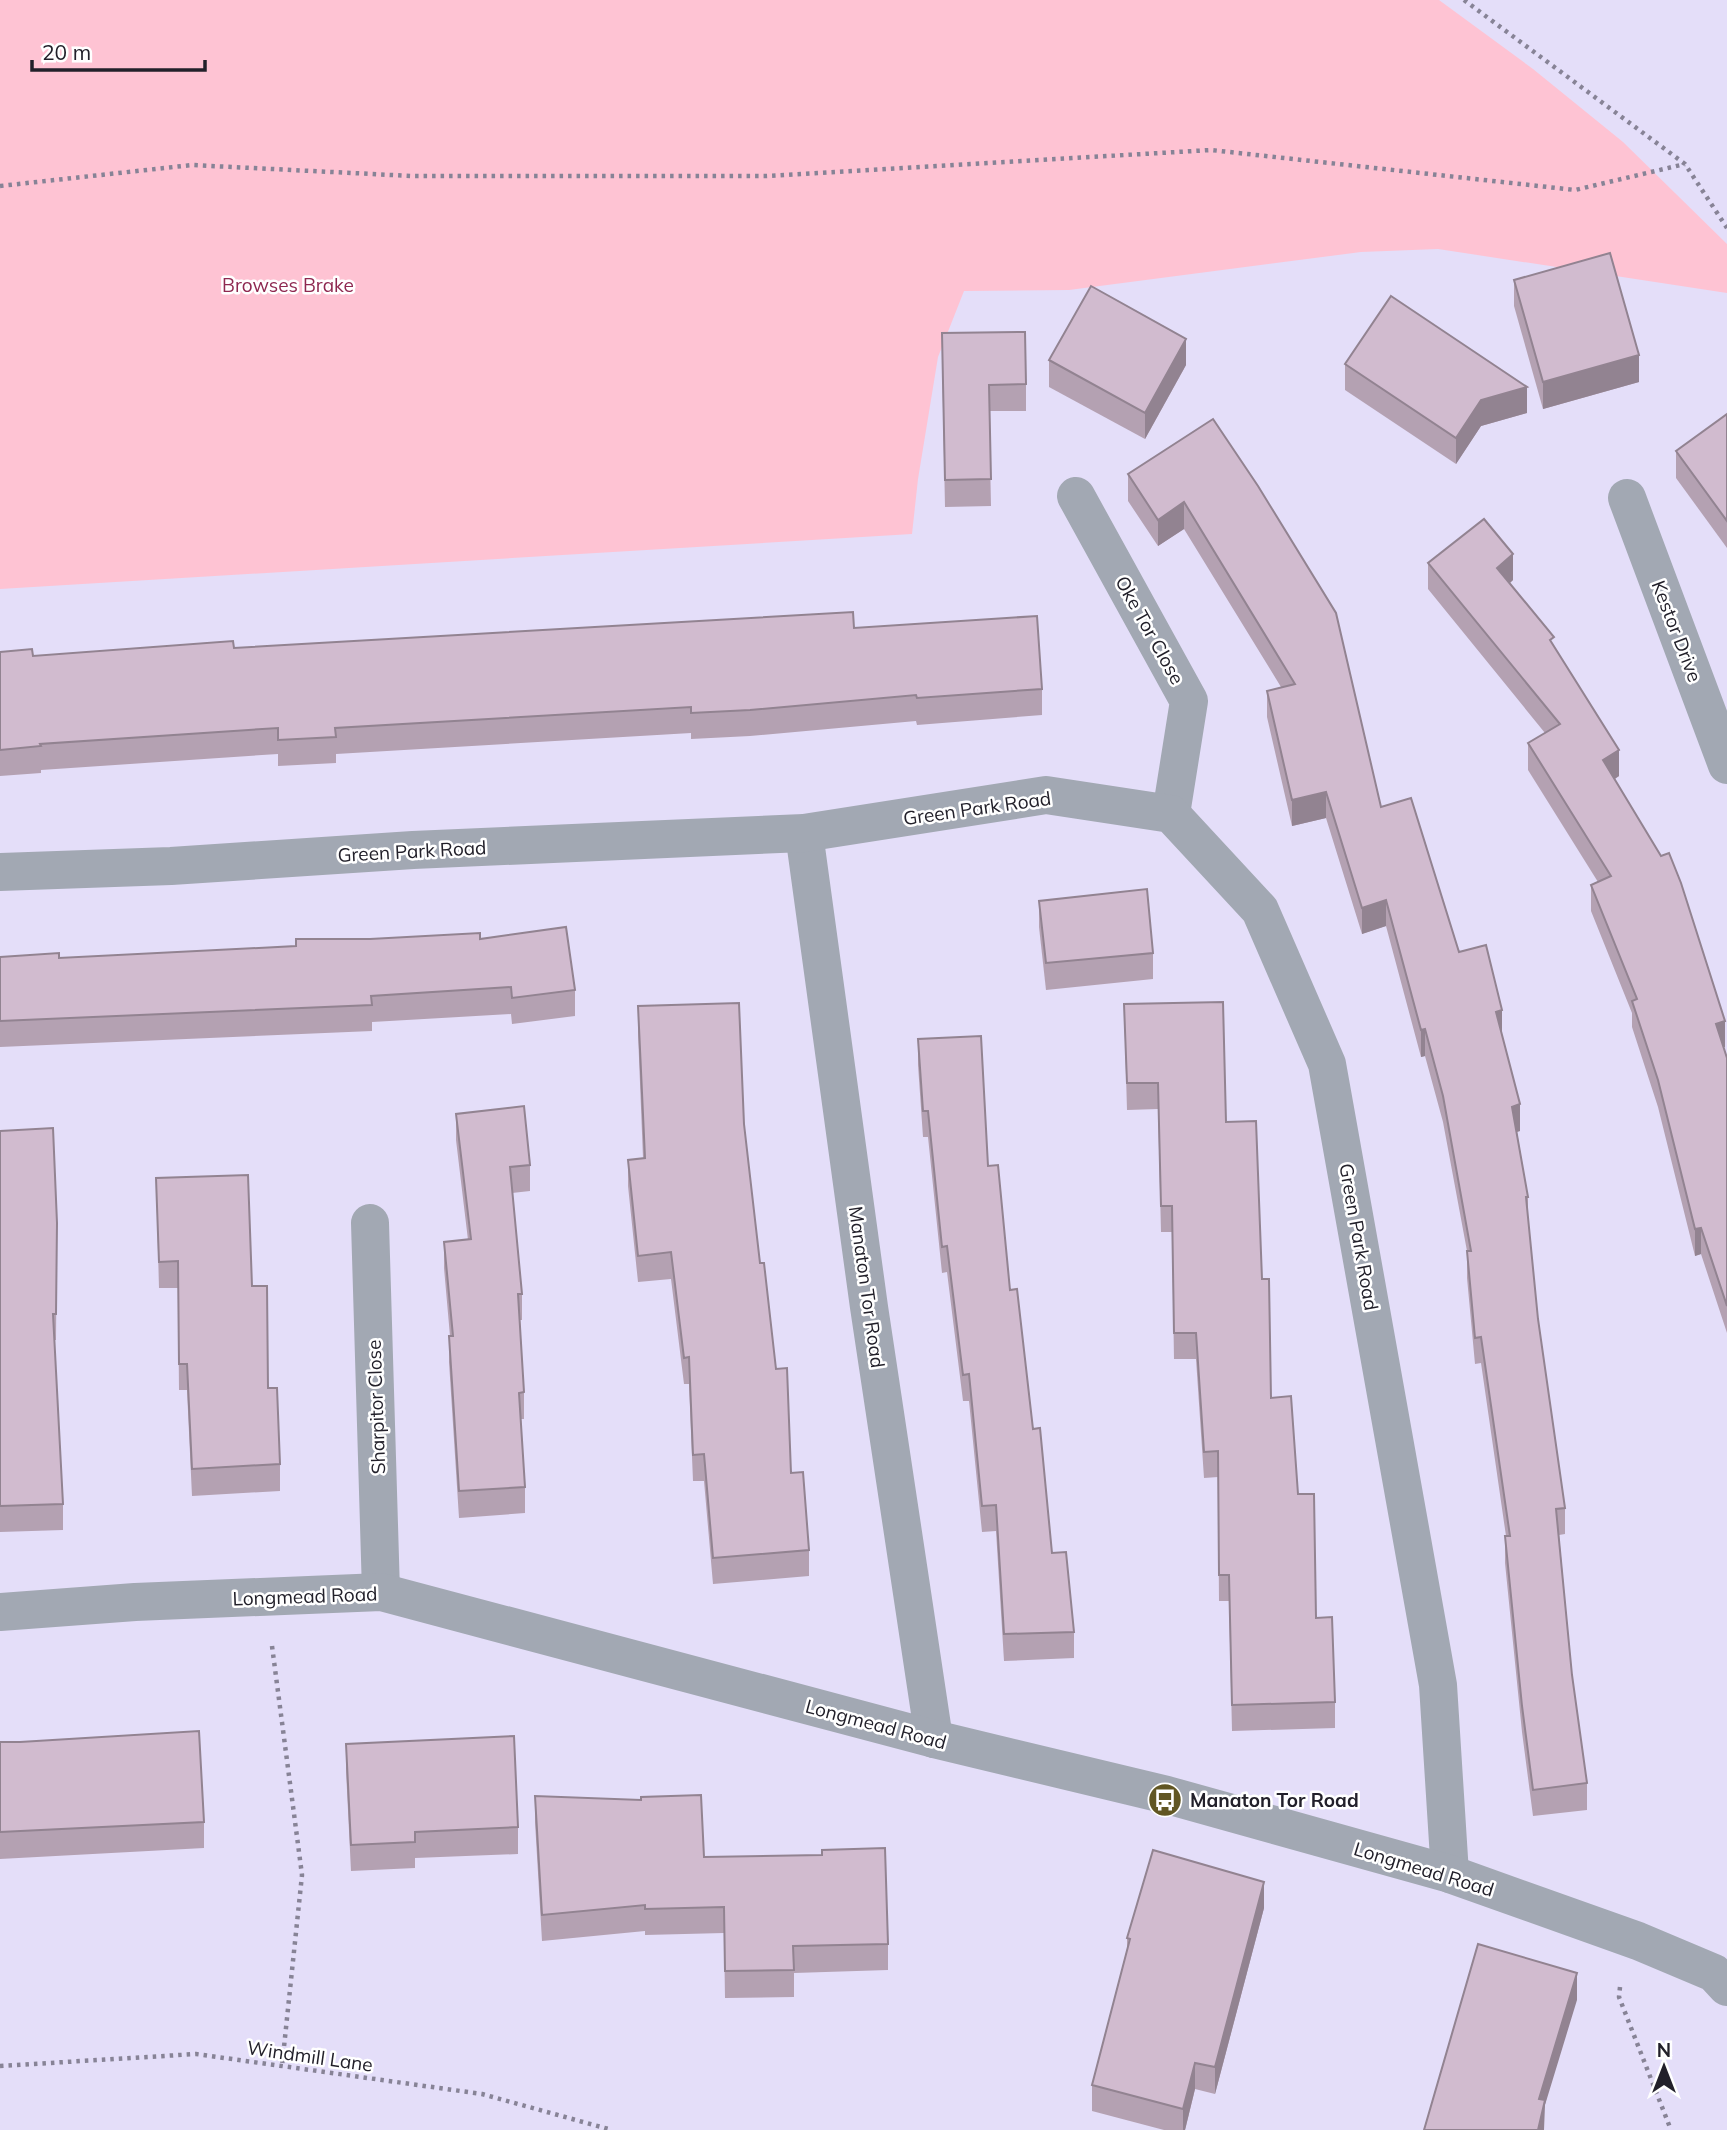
<svg xmlns="http://www.w3.org/2000/svg" width="1727" height="2130" viewBox="0 0 1727 2130" font-family="Mulish,sans-serif">
	<style>
		.green { fill: #fec3d3 }
		.lines { fill: none; stroke-linecap: round; stroke-linejoin: round }
		.path { stroke: #878396; stroke-width: 4.5; stroke-dasharray: 3.5 5; stroke-linecap: butt }
		.street { stroke: #a2a8b3; stroke-width: 38 }
		.wall { fill: #b4a1b2 }
		.shaded-wall { fill: #928391 }
		.building { fill: #d1bbcf; stroke: #928391; stroke-width: 2 }
		.labels { text-anchor: middle; dominant-baseline: central; stroke-width: 5; stroke-linejoin: round; paint-order: stroke }
		.park-label { font-size: 19px; fill: #8e2850; stroke: #fff }
		.street-label { font-size: 19px; fill: #22202a; stroke: #fff }
		.poi-label { font-size: 19px; font-weight: bold; fill: #22202a; stroke: #fff; text-anchor: start }
	</style>
	<rect width="100%" height="100%" fill="#e4def9"/>
	<path class="green" d="M0 0H1439L1533 69 1623 142 1727 244V293L1438 249 1361 252 1069 290 964 291 938 357 918 479 912 534 0 589Z"/>
	<g class="lines">
		<g class="path">
			<path d="M1464 0 1685 164 1727 228"/>
			<path d="M0 186 192 165 412 176H767L1211 150 1575 190 1685 164"/>
			<path d="M272 1646 302 1875 282 2066"/>
			<path d="M1620 1987 1619 1997 1671 2130"/>
			<path d="M0 2066 196 2054 482 2094 612 2130"/>
		</g>
		<g class="street">
			<path d="M1076 496 1189 701 1171 814"/>
			<path d="M1627 498 1727 765"/>
			<path d="M804 833 869 1307 934 1739"/>
			<path d="M0 872 171 866 413 850 804 833 1046 795 1171 814 1260 910 1327 1064 1438 1685 1450 1874"/>
			<path d="M370 1223 381 1592"/>
			<path d="M0 1612 135 1602 381 1592 934 1739 1167 1795 1450 1874 1638 1941 1714 1973 1727 1987"/>
		</g>
	</g>
	<g class="wall">
		<path d="M1514 280 1639 382 1543 409 1514 306Z"/>
		<path d="M942 360 1026 384V411H989L991 506 945 507Z"/>
		<path d="M1049 360 1186 365 1145 439 1049 387Z"/>
		<path d="M1345 364 1527 413 1481 426 1456 464 1345 390Z"/>
		<path d="M1727 414V548L1676 478V451Z"/>
		<path d="M1213 419 1381 807 1459 952 1502 1035 1520 1131 1517 1132 1528 1197V1219L1538 1319 1565 1508V1534L1559 1535 1572 1675 1587 1783V1810L1533 1816 1522 1732 1505 1563V1536H1506L1481 1363 1475 1364 1467 1278V1251L1443 1122 1425 1056 1421 1057 1386 926 1362 934 1326 818 1292 826 1267 717V691L1281 687 1184 529 1158 546 1128 501V474Z"/>
		<path d="M1428 563 1513 580 1510 583 1554 646 1619 776 1615 779 1725 1047H1724L1727 1058V1333L1701 1254 1695 1256 1658 1107 1632 1027V1013L1591 911V885L1598 882 1528 770V743L1545 733 1428 589Z"/>
		<path d="M854 628 1042 689V715L917 725 916 721 750 736 691 739V733L336 754V763L278 766V754L41 770V773L0 776V652L33 656 234 648Z"/>
		<path d="M1039 901 1153 953V979L1046 990 1039 927Z"/>
		<path d="M480 939 575 990V1016L512 1024 511 1014 372 1022V1031L0 1047V957L59 958Z"/>
		<path d="M1124 1004 1226 1122 1262 1279 1271 1398 1298 1494 1316 1618 1335 1702V1728L1232 1731 1229 1601H1219L1218 1477 1204 1478 1196 1359H1174L1172 1232H1161L1158 1109 1127 1110Z"/>
		<path d="M638 1006 744 1124 760 1263 791 1473 809 1550V1576L713 1584 704 1481H693L689 1384H684L671 1279 638 1282 628 1186V1160L643 1158 638 1033Z"/>
		<path d="M918 1039 988 1166 1010 1290 1033 1429 1052 1553 1074 1632V1658L1004 1661 996 1531 982 1532 969 1401H963L947 1272 942 1273 928 1137H923L918 1065Z"/>
		<path d="M456 1114 530 1165V1191L512 1193 522 1294V1320H520L524 1392V1419H521L525 1487V1513L459 1518 449 1362 450 1336 444 1268V1242L468 1240 456 1140Z"/>
		<path d="M0 1131 57 1223 56 1340H54L63 1504V1530L0 1532Z"/>
		<path d="M156 1178 252 1286 280 1464V1491L192 1496 187 1390H179L178 1288H159Z"/>
		<path d="M0 1742 204 1822V1848L0 1859Z"/>
		<path d="M346 1744 518 1827V1854L415 1858V1868L351 1871 346 1770Z"/>
		<path d="M535 1796 704 1857 888 1944V1970L794 1973V1997L725 1998 724 1933 645 1935V1931L542 1941 535 1822Z"/>
		<path d="M1264 1908 1215 2094 1195 2089 1185 2130H1164L1092 2111V2085L1127 1949V1938Z"/>
	</g>
	<g class="shaded-wall">
		<path d="M1186 339V365L1145 439V413Z"/>
		<path d="M1639 355V382L1543 409V382Z"/>
		<path d="M1527 387V413L1481 426 1456 464V438L1481 400Z"/>
		<path d="M1184 502V529L1158 546V520Z"/>
		<path d="M1513 554V580L1497 594V568Z"/>
		<path d="M1619 750V776L1603 786V760Z"/>
		<path d="M1326 792V818L1292 826V800Z"/>
		<path d="M1386 900V926L1362 934V908Z"/>
		<path d="M1502 1010V1037L1496 1012Z"/>
		<path d="M1725 1021V1047L1716 1050V1024Z"/>
		<path d="M1425 1029V1056L1421 1057V1030Z"/>
		<path d="M1520 1104V1131L1512 1133V1107Z"/>
		<path d="M1701 1228V1254L1695 1256V1229Z"/>
		<path d="M1264 1882V1908L1215 2094V2067Z"/>
		<path d="M1577 1973V2000L1545 2105 1544 2130H1538L1539 2099Z"/>
		<path d="M1195 2063V2089L1185 2130H1183V2109Z"/>
	</g>
	<g class="building">
		<path d="M1610 253 1639 355 1543 382 1514 280Z"/>
		<path d="M1091 286 1186 339 1145 413 1049 360Z"/>
		<path d="M1391 296 1527 387 1481 400 1456 438 1345 364Z"/>
		<path d="M1025 332 1026 384 989 385 991 479 945 480 942 333Z"/>
		<path d="M1727 414V521L1676 451Z"/>
		<path d="M1213 419 1258 486 1336 613 1381 807 1411 798 1459 952 1486 945 1502 1010 1496 1012 1520 1104 1512 1107 1528 1197H1526L1538 1319 1565 1508 1556 1509 1572 1675 1587 1783 1533 1790 1522 1706 1505 1536H1510L1481 1337 1475 1338 1467 1251H1471L1443 1096 1425 1029 1421 1030 1386 900 1362 908 1326 792 1292 800 1267 691 1295 684 1184 502 1158 520 1128 474Z"/>
		<path d="M1484 519 1513 554 1497 568 1554 637 1550 640 1619 750 1603 760 1661 856 1669 853 1681 883 1725 1021 1716 1024 1727 1058V1306L1701 1228 1695 1229 1658 1080 1632 1001 1637 999 1591 885 1611 876 1528 743 1560 724 1428 563Z"/>
		<path d="M853 612 854 628 1037 616 1042 689 917 698 916 695 750 710 691 713V707L335 728 336 737 278 740V728L40 744 41 746 0 750V652L32 649 33 656 233 641 234 648Z"/>
		<path d="M1147 889 1153 953 1046 963 1039 901Z"/>
		<path d="M566 927 575 990 512 998 511 987 371 996 372 1005 0 1021V957L59 953V958L296 946V939H370L480 933V939Z"/>
		<path d="M1223 1002 1226 1122 1256 1121 1262 1279H1269L1271 1398 1291 1396 1298 1494H1314L1316 1618 1332 1617 1335 1702 1232 1705 1229 1575H1219L1218 1451 1204 1452 1196 1333H1174L1172 1206H1161L1158 1083H1127L1124 1004Z"/>
		<path d="M739 1003 744 1124 760 1263H764L776 1369 787 1368 791 1473 803 1472 809 1550 713 1558 704 1454 693 1455 689 1357 684 1358 671 1252 638 1256 628 1160 645 1158 638 1006Z"/>
		<path d="M981 1036 988 1166 998 1165 1010 1290 1017 1289 1033 1429 1040 1428 1052 1553 1066 1552 1074 1632 1004 1634 996 1505 982 1506 969 1374 963 1375 947 1246 942 1247 928 1111H923L918 1039Z"/>
		<path d="M524 1106 530 1165 510 1167 522 1294H518L524 1392 519 1393 525 1487 459 1491 449 1336H453L444 1242 471 1239 456 1114Z"/>
		<path d="M53 1128 57 1223 56 1314H53L63 1504 0 1506V1131Z"/>
		<path d="M248 1175 252 1286H267L268 1388H277L280 1464 192 1469 187 1364H179L178 1261 159 1262 156 1178Z"/>
		<path d="M199 1731 204 1822 0 1832V1742H20Z"/>
		<path d="M514 1736 518 1827 415 1832V1842L351 1845 346 1744Z"/>
		<path d="M701 1795 704 1857 822 1855V1850L885 1848 888 1944 793 1946 794 1970 725 1971 724 1907 645 1909V1905L542 1915 535 1796 641 1800V1797Z"/>
		<path d="M1153 1850 1264 1882 1215 2067 1195 2063 1183 2109 1092 2085 1130 1939 1127 1938Z"/>
		<path d="M1478 1944 1577 1973 1539 2099 1545 2100 1538 2130H1424Z"/>
	</g>
	<defs>
		<g id="bus-disc" transform="scale(1.75)"><circle r="9.5" fill="#615623" stroke="#fff"/><path d="M-5-6H5V4H4V6H2V4H-2V6H-4V4H-5ZM-3.5-4V0h7V-4ZM-3.5 1.2v1.5H-2V1.2ZM2 1.2v1.5H3.5V1.2Z" fill="#fff"/></g>
	</defs>
	<g fill-rule="evenodd">
		<use href="#bus-disc" x="1165" y="1800"/>
	</g>
	<g class="labels">
		<g class="park-label">
			<text x="288" y="285">Browses Brake</text>
		</g>
		<g class="street-label">
			<text transform="translate(1150 630) rotate(61)">Oke Tor Close</text>
			<text transform="translate(1677 631) rotate(69)">Kestor Drive</text>
			<text transform="translate(977 808) rotate(-8)">Green Park Road</text>
			<text transform="translate(412 851) rotate(-3)">Green Park Road</text>
			<text transform="translate(1359 1237) rotate(80)">Green Park Road</text>
			<text transform="translate(867 1287) rotate(82)">Manaton Tor Road</text>
			<text transform="translate(376 1407) rotate(-92)">Sharpitor Close</text>
			<text transform="translate(305 1596) rotate(-2)">Longmead Road</text>
			<text transform="translate(876 1724) rotate(15)">Longmead Road</text>
			<text transform="translate(1424 1869) rotate(17)">Longmead Road</text>
			<text transform="translate(310 2056) rotate(8)">Windmill Lane</text>
		</g>
		<g class="poi-label">
			<text x="1190" y="1800">Manaton Tor Road</text>
		</g>
	</g>
	<g transform="translate(1664 2067)" stroke="#ffffff" stroke-width="5" paint-order="stroke">
	<path d="M0-5L12 26L0 18L-12 26Z" fill="#22202a"/>
	<text y="-10" font-size="19" font-weight="bold" text-anchor="middle" fill="#22202a">N</text>
	</g>
	<path d="M32 60v10h173v-10" fill="none" stroke="#22202a" stroke-width="3.5"/>
	<text x="42" y="60" font-size="21" fill="#22202a" stroke="#ffffff" stroke-width="5" paint-order="stroke">20 m</text>
</svg>
